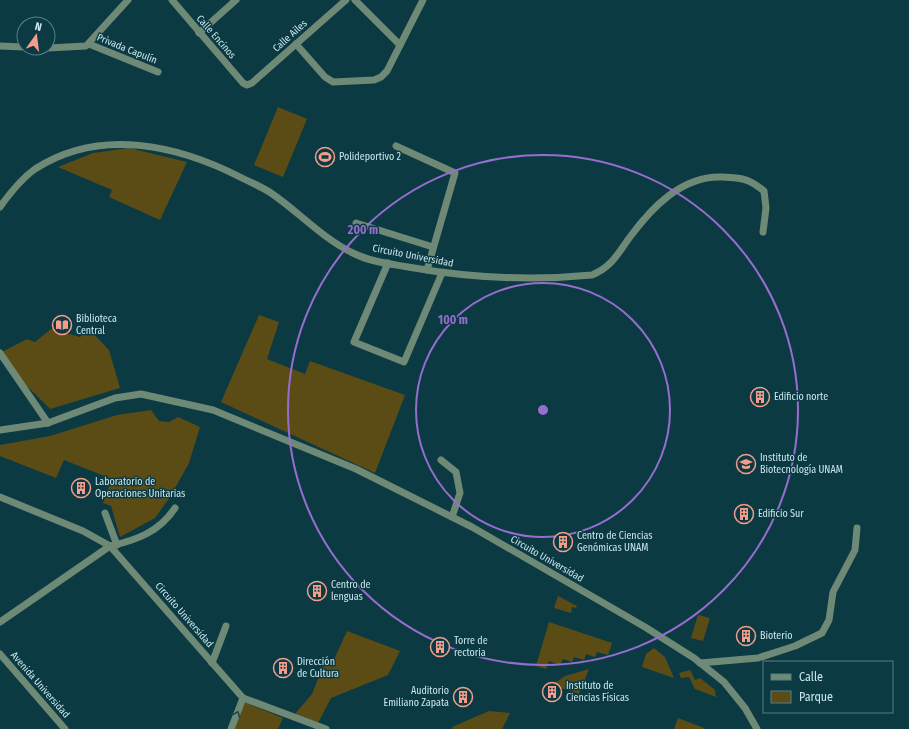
<svg xmlns="http://www.w3.org/2000/svg" width="909" height="729" viewBox="0 0 909 729" font-family="'Fira Sans Condensed',sans-serif">
	<style>
		.green { fill: #5b4c16 }
		.lines { fill: none; stroke-linecap: round; stroke-linejoin: round }
		.minor { stroke: #6e8975; stroke-width: 7 }
		.oneway { stroke: #1a464a }
		.ring { fill: none; stroke: #976dcf; stroke-width: 2 }
		.labels { text-anchor: middle; dominant-baseline: central; stroke-width: 3; stroke-linejoin: round; paint-order: stroke }
		.street-label { font-size: 10px; fill: #cae7ed; stroke: #0b3a43 }
		.poi-label { font-size: 10px; fill: #cae7ed; stroke: #0b3a43; text-anchor: start }
		.centre { fill: #976dcf; stroke: #0b3a43; stroke-width: 2 }
		.ring-label { font-size: 12px; text-anchor: middle; font-weight: bold; fill: #976dcf; stroke: #0b3a43; stroke-width: 3; stroke-linejoin: round; paint-order: stroke }
	</style>
	<rect width="100%" height="100%" fill="#0b3a43"/>
	<g class="green">
		<path d="M278 107 307 119 283 177 254 165Z"/>
		<path d="M129 148 187 162 160 220 109 197 112 190 58 167 93 153Z"/>
		<path d="M259 315 279 322 267 359 305 374 310 361 405 395 375 473 221 402Z"/>
		<path d="M51 329 80 337 89 329 109 350 120 388 50 409 20 379 2 352 27 339 35 342Z"/>
		<path d="M151 410 159 421 169 422 178 417 200 427 189 463 170 497 155 518 120 537 111 506 103 503 112 479 64 460 56 478 0 456V445L50 436 117 415Z"/>
		<path d="M558 596 577 606 576 608 572 607 571 613 554 608Z"/>
		<path d="M698 615 710 618 703 641 691 638Z"/>
		<path d="M549 622 612 643 608 655 597 652 595 657 586 654 584 660 574 657 572 662 563 659 560 665 549 661 546 669 536 666Z"/>
		<path d="M347 631 400 651 388 675 331 698 318 723 295 714 312 694 324 664 331 666Z"/>
		<path d="M654 648 665 657 674 678 642 667 646 654Z"/>
		<path d="M589 669 579 694 552 685 565 676Z"/>
		<path d="M690 670 695 680 700 678 715 690 716 697 695 689 689 677 681 678 679 673Z"/>
		<path d="M244 702 283 718 278 729H233Z"/>
		<path d="M489 711 510 713 502 729H452V727Z"/>
		<path d="M678 718 704 728V729H674Z"/>
	</g>
	<g class="lines">
		<g class="minor">
			<path d="M172 0 243 83 247 85 252 83 346 0"/>
			<path d="M355 0 400 45"/>
			<path d="M199 33 236 0"/>
			<path d="M89 44 158 72"/>
			<path d="M296 44 325 77 333 82 374 80 381 77 387 71 423 0"/>
			<path d="M0 46 24 47"/>
			<path d="M48 48 86 46 128 0"/>
			<path d="M396 146 455 173 427 270"/>
			<path d="M0 207C10 193 21 179 35 169 100 127 178 145 242 178 252 183 262 187 271 193 299 212 324 240 355 254 371 262 391 264 408 267 470 278 530 281 592 275 612 267 618 253 630 237 652 207 682 176 721 177 742 178 748 178 764 191L766 208 763 232"/>
			<path d="M356 223 433 247"/>
			<path d="M388 263 354 342 404 362 442 273"/>
			<path d="M0 353 48 423"/>
			<path d="M0 430 48 423 115 398 141 394 213 410 356 469 472 527 645 627 694 658 724 682 745 708 757 729"/>
			<path d="M441 460 456 472 460 493 452 517"/>
			<path d="M0 497 83 531 110 546 243 698 326 729"/>
			<path d="M105 513 117 545"/>
			<path d="M0 622 110 546C137 540 159 532 175 508"/>
			<path d="M0 654 65 729"/>
			<path d="M212 663 226 626"/>
			<path d="M700 663 758 658 795 646 822 633 829 620 833 592 855 550 857 528"/>
			<path d="M231 729 243 698"/>
		</g>
	</g>
	<defs><path id="oneway-chevron" d="M-2-3.5L2.5 0L-2 3.5" fill="none" stroke-width="1.6" stroke-linecap="round" stroke-linejoin="round"/></defs>
	<use class="oneway" href="#oneway-chevron" transform="translate(237 714) rotate(-69)"/>
	<g class="ring">
		<circle cx="543" cy="410" r="127"/>
		<circle cx="543" cy="410" r="255"/>
	</g>
	<defs>
		<g id="stadium-ring" transform="scale(1)"><circle r="9.5" fill="#0b3a43" stroke="#f49d8b" stroke-width="1.5"/><path d="M0-5a6.5 5 0 1 0 0 10a6.5 5 0 1 0 0-10ZM-3.5-1.8h7v3.6h-7Z" fill="#f49d8b"/></g>
		<g id="library-ring" transform="scale(1)"><circle r="9.5" fill="#0b3a43" stroke="#f49d8b" stroke-width="1.5"/><path d="M-6-4Q-3-5.5-.7-3.5V5Q-3 3-6 4ZM6-4Q3-5.5 .7-3.5V5Q3 3 6 4Z" fill="#f49d8b"/></g>
		<g id="building-ring" transform="scale(1)"><circle r="9.5" fill="#0b3a43" stroke="#f49d8b" stroke-width="1.5"/><path d="M-4-6H4V6H1V3H-1V6H-4ZM-2.5-4.3h1.7v1.8h-1.7ZM.8-4.3h1.7v1.8H.8ZM-2.5-1h1.7V.8h-1.7ZM.8-1h1.7V.8H.8Z" fill="#f49d8b"/></g>
		<g id="university-ring" transform="scale(1)"><circle r="9.5" fill="#0b3a43" stroke="#f49d8b" stroke-width="1.5"/><path d="M0-5L7-2L0 1L-7-2ZM-4 1L0 2.5L4 1V4Q0 6-4 4Z" fill="#f49d8b"/></g>
	</defs>
	<g fill-rule="evenodd">
		<use href="#stadium-ring" x="325" y="157"/>
		<use href="#library-ring" x="62" y="325"/>
		<use href="#building-ring" x="760" y="397"/>
		<use href="#university-ring" x="746" y="464"/>
		<use href="#building-ring" x="81" y="488"/>
		<use href="#building-ring" x="744" y="514"/>
		<use href="#building-ring" x="563" y="542"/>
		<use href="#building-ring" x="317" y="591"/>
		<use href="#building-ring" x="746" y="636"/>
		<use href="#building-ring" x="440" y="647"/>
		<use href="#building-ring" x="283" y="668"/>
		<use href="#building-ring" x="552" y="692"/>
		<use href="#building-ring" x="463" y="697"/>
	</g>
	<g class="labels">
		<g class="street-label">
			<text transform="translate(290 36) rotate(-42)">Calle Ailes</text>
			<text transform="translate(216 37) rotate(49)">Calle Encinos</text>
			<text transform="translate(127 49) rotate(22)">Privada Capulín</text>
			<text transform="translate(413 256) rotate(11)">Circuito Universidad</text>
			<text transform="translate(547 559) rotate(30)">Circuito Universidad</text>
			<text transform="translate(184 615) rotate(49)">Circuito Universidad</text>
			<text transform="translate(40 685) rotate(49)">Avenida Universidad</text>
		</g>
		<g class="poi-label">
			<text x="339" y="157">Polideportivo 2</text>
			<text x="76" y="319">Biblioteca<tspan x="76" dy="12">Central</tspan></text>
			<text x="774" y="397">Edificio norte</text>
			<text x="760" y="458">Instituto de<tspan x="760" dy="12">Biotecnología UNAM</tspan></text>
			<text x="95" y="482">Laboratorio de<tspan x="95" dy="12">Operaciones Unitarias</tspan></text>
			<text x="758" y="514">Edificio Sur</text>
			<text x="577" y="536">Centro de Ciencias<tspan x="577" dy="12">Genómicas UNAM</tspan></text>
			<text x="331" y="585">Centro de<tspan x="331" dy="12">lenguas</tspan></text>
			<text x="760" y="636">Bioterio</text>
			<text x="454" y="641">Torre de<tspan x="454" dy="12">rectoria</tspan></text>
			<text x="297" y="662">Dirección<tspan x="297" dy="12">de Cultura</tspan></text>
			<text x="566" y="686">Instituto de<tspan x="566" dy="12">Ciencias Físicas</tspan></text>
			<text x="449" y="691" text-anchor="end">Auditorio<tspan x="449" dy="12">Emiliano Zapata</tspan></text>
		</g>
	</g>
	<circle cx="543" cy="410" r="6" class="centre"/>
	<g class="ring-label">
		<text x="363" y="234">200 m</text>
		<text x="453" y="324">100 m</text>
	</g>
	<rect x="763" y="661" width="130" height="52" fill="#0b3a43" stroke="#577f87"/>
	<rect x="771" y="674" width="20" height="6" fill="#6e8975" stroke="#577f87"/>
	<text x="799" y="681" font-size="12" fill="#cae7ed">Calle</text>
	<rect x="771" y="691" width="20" height="12" fill="#5b4c16" stroke="#577f87"/>
	<text x="799" y="701" font-size="12" fill="#cae7ed">Parque</text>
	<g transform="translate(36 36) rotate(14)"><circle r="19" fill="#0b3a43" stroke="#577f87"/>
	<path d="M0-3L7 15L0 10L-7 15Z" fill="#f49d8b"/>
	<text y="-6" font-size="11" font-weight="bold" text-anchor="middle" fill="#cae7ed">N</text>
	</g>
</svg>
